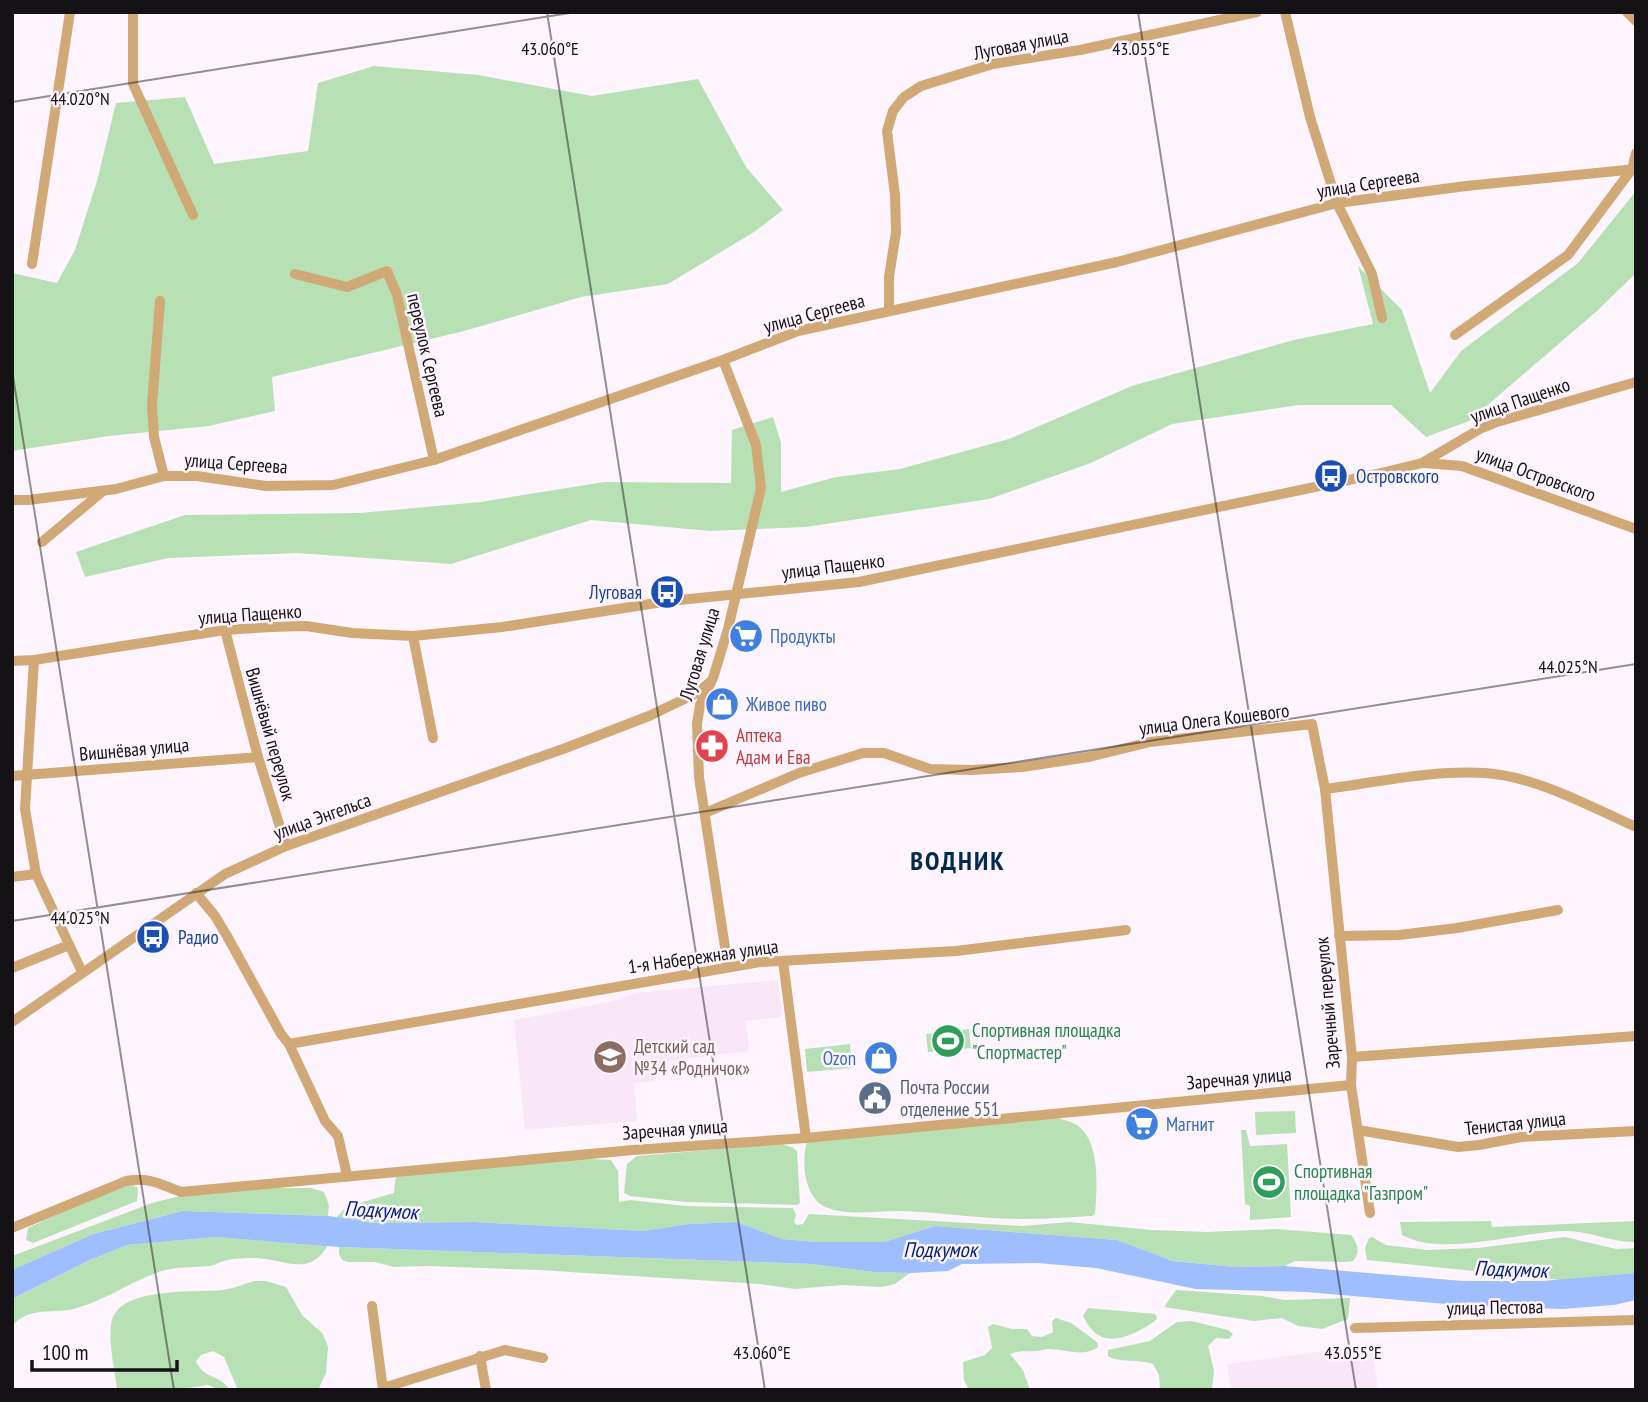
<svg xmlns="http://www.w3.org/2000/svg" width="1648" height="1402" viewBox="0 0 1648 1402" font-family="'PT Sans Narrow',sans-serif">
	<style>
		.built { fill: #f7e7f7 }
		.green { fill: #b7e1b5 }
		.water { fill: #9ebefd }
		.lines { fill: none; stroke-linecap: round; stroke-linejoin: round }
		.minor { stroke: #d1a977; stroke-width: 10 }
		.ticks { fill: none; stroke: #151215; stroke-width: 2; stroke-opacity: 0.45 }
		.labels { text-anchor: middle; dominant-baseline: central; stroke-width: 5; stroke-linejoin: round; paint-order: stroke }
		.street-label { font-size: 19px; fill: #151215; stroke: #fef4fe }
		.transit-label { font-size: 19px; fill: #164399; stroke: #fef4fe; text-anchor: start }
		.shop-label { font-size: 19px; fill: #366cbe; stroke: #fef4fe; text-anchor: start }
		.health-label { font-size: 19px; fill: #be3a42; stroke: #fef4fe; text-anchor: start }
		.leisure-label { font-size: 19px; fill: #27864d; stroke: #fef4fe; text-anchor: start }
		.education-label { font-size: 19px; fill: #785e54; stroke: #fef4fe; text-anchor: start }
		.service-label { font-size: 19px; fill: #4e5e75; stroke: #fef4fe; text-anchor: start }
		.water-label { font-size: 21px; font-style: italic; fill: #032177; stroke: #fef4fe }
		.district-label { font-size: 26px; font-weight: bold; letter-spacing: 2px; fill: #012a4f; stroke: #fef4fe }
		.ticks-label { font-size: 18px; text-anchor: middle; fill: #151215; stroke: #fef4fe; stroke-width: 5; stroke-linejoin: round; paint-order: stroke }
	</style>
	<rect width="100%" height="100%" fill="#fef4fe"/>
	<g class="built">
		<path d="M778 980 782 1017 746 1021 749 1051 654 1063 655 1081 634 1083 637 1121 525 1130 514 1020 610 1002 635 993Z"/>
		<path d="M1372 1345 1378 1390H1231L1227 1364Z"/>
	</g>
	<g class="green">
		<path d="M374 66 478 75 592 96 698 79 746 167 783 210 754 232 668 284 581 297 464 331 272 377 275 411 209 426 109 436 12 451V273L57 283 75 250 97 181 116 103 185 97 214 164 308 151 318 83Z"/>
		<path d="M1636 191V273L1597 311 1469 421 1426 437 1391 405H1299L1172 424 1091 463 989 499 806 527 710 531 591 520 451 564 297 553 168 558 85 577 76 552 185 515 360 513 481 502 604 482 731 483 732 430 773 417 781 443V492L836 477 900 469 1009 439 1132 386 1294 340 1373 324 1358 266 1402 310 1430 393 1461 351 1578 263Z"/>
		<path d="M969 1029 971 1048 928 1052 926 1034Z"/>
		<path d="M850 1044 852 1068 807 1072 805 1049Z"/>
		<path d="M1295 1111 1296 1133 1256 1135 1255 1112Z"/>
		<path d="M1056 1117C1062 1120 1071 1121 1077 1125 1101 1142 1097 1187 1095 1214L1092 1216C1068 1217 1045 1219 1022 1219 980 1219 939 1212 898 1211 876 1211 849 1216 828 1208 804 1200 801 1162 807 1142Z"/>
		<path d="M1241 1130H1246L1250 1146 1287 1144 1291 1217 1250 1220V1206L1245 1204Z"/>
		<path d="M780 1144 792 1147 797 1151 800 1203 797 1205 686 1202 630 1196 624 1193 627 1164 637 1156Z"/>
		<path d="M569 1158 611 1160 618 1171 619 1202 630 1200 686 1206 793 1208 796 1215 794 1222 797 1225 803 1224 809 1214 1023 1226 1069 1222 1151 1230 1207 1232 1276 1229 1351 1235C1358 1244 1361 1252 1353 1261L1346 1262 1295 1261 1285 1266 1235 1267 1173 1261 1117 1240 935 1226 884 1242H815L782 1239 736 1222 688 1224 643 1231 475 1222 375 1223 336 1218 346 1207 394 1193 396 1173Z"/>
		<path d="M120 1185H133L138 1188 137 1201 33 1243 26 1240 28 1228Z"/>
		<path d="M272 1188H311L324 1192 329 1205 328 1216 183 1211 93 1234 12 1270V1256L152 1203 188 1194Z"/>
		<path d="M1491 1221 1492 1227 1636 1221V1242C1612 1243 1590 1231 1567 1231 1520 1231 1444 1258 1402 1235L1400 1222Z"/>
		<path d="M216 1237 328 1245C310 1278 284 1259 256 1258 246 1258 233 1258 224 1261 219 1262 214 1266 209 1266 190 1268 173 1266 156 1273 129 1283 105 1300 77 1308 54 1315 30 1305 12 1326V1299L90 1260 127 1245Z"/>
		<path d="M1372 1237 1386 1245 1427 1250 1477 1248 1565 1237 1616 1249 1636 1248V1273L1561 1280 1367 1260 1365 1248 1369 1238Z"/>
		<path d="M339 1247 812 1264 874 1272 910 1273 895 1284 882 1287 842 1285 795 1289 760 1284 539 1270 428 1266 394 1267 374 1262H348L342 1260 339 1254Z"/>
		<path d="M254 1281H266L286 1287 302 1315 323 1334 328 1347 326 1373 318 1390H238L224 1357 213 1351 201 1355 196 1361C202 1378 219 1374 230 1390H219L208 1385 174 1390H117C115 1370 107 1338 112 1320 122 1286 196 1293 222 1290 233 1289 244 1284 254 1281Z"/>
		<path d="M1176 1290 1262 1296 1285 1300 1350 1298 1348 1319 1322 1329 1298 1326 1282 1318 1254 1321 1164 1307Z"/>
		<path d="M1088 1308 1155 1314 1157 1317 1156 1320C1141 1331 1111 1349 1093 1331 1089 1327 1086 1321 1083 1316Z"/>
		<path d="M1056 1318 1071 1323 1097 1342 1098 1347C1083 1358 1066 1349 1048 1349 1045 1349 1041 1351 1037 1351 1026 1352 1021 1350 1010 1354L1023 1370 1030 1390H969L964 1380 963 1362 985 1355 992 1348 988 1327 993 1324 1012 1329H1027L1032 1336 1042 1337 1053 1332 1052 1321Z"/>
		<path d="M1191 1321 1228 1330 1233 1334 1229 1339 1216 1338 1208 1346 1214 1370 1212 1390H1160L1159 1375 1153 1364C1139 1359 1119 1363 1108 1356V1350L1150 1341 1177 1322Z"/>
	</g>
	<path class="water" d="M183 1211 328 1216 375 1223 475 1222 643 1231 688 1224 736 1222 782 1239 815 1242H884L935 1226 1117 1240 1173 1261 1235 1267 1285 1266 1463 1281H1542L1636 1273V1300L1614 1305 1562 1309 1470 1306 1306 1292 1196 1289 1096 1268 1037 1263 962 1264 948 1271 910 1273 874 1272 812 1264 339 1247 216 1237 127 1245 90 1260 12 1299V1270L93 1234Z"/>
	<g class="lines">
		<g class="minor">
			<path d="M133 12V84L193 215"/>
			<path d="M1285 12 1310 117 1337 203 1372 274 1382 318"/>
			<path d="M1627 12 1636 21"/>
			<path d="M32 264 70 12"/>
			<path d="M295 274 347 287 387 271 397 295 434 460"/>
			<path d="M160 301 152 405 154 437 164 476"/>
			<path d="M889 311V277L896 232 895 195 887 131 893 111 904 97 921 86 993 64 1080 50 1257 12"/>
			<path d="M1455 335 1568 255 1632 169 1636 153"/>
			<path d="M723 360 756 445 761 488 728 629 713 678 700 705 697 724 699 777 728 967"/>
			<path d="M1424 463 1462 466 1636 529"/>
			<path d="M12 500H28L116 489 164 476H197L266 486 333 485 434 460 723 360 798 331 1117 262 1337 203 1466 186 1636 169"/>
			<path d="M42 542 103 491"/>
			<path d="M225 630 258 757 286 846"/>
			<path d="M413 636 433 738"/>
			<path d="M34 660 25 809 36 874 82 972"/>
			<path d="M12 661 34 660 225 630 271 627 306 626 352 633 413 636 502 627 669 601 859 582 1377 474 1422 463 1480 429 1497 422 1636 382"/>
			<path d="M12 776 258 757"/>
			<path d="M1325 789 1352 1057 1351 1085 1370 1213"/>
			<path d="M705 813 799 773 863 753H884L930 769 971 770 1022 767 1089 757 1150 742 1312 724 1325 789C1378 782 1432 770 1485 773 1535 776 1591 807 1636 827"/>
			<path d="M12 877 36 874"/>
			<path d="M196 893 215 916 227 936 281 1034 289 1044 325 1121 338 1136 347 1175"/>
			<path d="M1339 936 1399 935 1457 928 1558 910"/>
			<path d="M783 961 806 1138"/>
			<path d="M12 968 69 945"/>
			<path d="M12 1022 225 874 286 846 563 749 649 716 697 693 710 682"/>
			<path d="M289 1044 760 962 956 951 1126 930"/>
			<path d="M1352 1057 1636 1036"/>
			<path d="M1358 1130 1458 1147 1479 1145 1521 1137 1636 1131"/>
			<path d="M12 1228 126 1181C151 1177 159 1184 181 1192L633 1150 806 1138 1351 1085"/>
			<path d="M372 1306 383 1390"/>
			<path d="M1355 1328 1636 1320"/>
			<path d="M480 1356 486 1390"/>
			<path d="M383 1388 505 1350 543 1358"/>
		</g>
	</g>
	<path class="ticks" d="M547 12 765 1390M1138 12 1356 1390M12 102 576 12M12 370 174 1390M12 921 1636 664"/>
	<defs>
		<g id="bus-disc" transform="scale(1.75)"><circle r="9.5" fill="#1a4fb4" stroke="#fef4fe"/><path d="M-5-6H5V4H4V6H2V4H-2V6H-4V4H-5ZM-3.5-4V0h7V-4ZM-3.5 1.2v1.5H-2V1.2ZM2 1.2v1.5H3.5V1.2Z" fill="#fff"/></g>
		<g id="supermarket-disc" transform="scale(1.75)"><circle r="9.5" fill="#3f7fe0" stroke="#fef4fe"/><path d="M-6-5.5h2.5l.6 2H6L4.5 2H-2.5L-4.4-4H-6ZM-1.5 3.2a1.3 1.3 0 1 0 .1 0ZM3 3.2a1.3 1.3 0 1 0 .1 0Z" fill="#fff"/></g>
		<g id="shop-disc" transform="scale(1.75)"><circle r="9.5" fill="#3f7fe0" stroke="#fef4fe"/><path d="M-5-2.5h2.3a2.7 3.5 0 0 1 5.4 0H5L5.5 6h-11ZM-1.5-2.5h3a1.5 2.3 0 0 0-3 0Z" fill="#fff"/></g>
		<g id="pharmacy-disc" transform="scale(1.75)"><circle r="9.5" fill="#e0444e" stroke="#fef4fe"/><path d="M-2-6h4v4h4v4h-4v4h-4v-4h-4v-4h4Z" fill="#fff"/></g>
		<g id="stadium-disc" transform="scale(1.75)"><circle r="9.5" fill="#2e9e5b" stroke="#fef4fe"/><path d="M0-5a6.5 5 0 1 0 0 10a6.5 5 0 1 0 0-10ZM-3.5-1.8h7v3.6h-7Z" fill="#fff"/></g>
		<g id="school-disc" transform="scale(1.75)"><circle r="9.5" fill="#8d6e63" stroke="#fef4fe"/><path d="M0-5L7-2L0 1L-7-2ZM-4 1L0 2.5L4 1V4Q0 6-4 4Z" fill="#fff"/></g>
		<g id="civic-disc" transform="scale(1.75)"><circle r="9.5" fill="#5c6f8a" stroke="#fef4fe"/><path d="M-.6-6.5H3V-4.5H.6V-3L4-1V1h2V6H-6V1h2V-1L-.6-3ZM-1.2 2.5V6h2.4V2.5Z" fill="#fff"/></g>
	</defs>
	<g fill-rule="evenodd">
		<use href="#bus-disc" x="1331" y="476"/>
		<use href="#bus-disc" x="667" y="592"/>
		<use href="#supermarket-disc" x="746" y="636"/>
		<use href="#shop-disc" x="722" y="704"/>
		<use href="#pharmacy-disc" x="712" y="746"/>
		<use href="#bus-disc" x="153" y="937"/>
		<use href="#stadium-disc" x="948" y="1041"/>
		<use href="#school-disc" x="610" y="1057"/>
		<use href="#shop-disc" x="881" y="1058"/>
		<use href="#civic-disc" x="875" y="1098"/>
		<use href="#supermarket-disc" x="1142" y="1124"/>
		<use href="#stadium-disc" x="1269" y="1182"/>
	</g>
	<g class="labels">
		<g class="street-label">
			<text transform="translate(1021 44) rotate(-11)">Луговая улица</text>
			<text transform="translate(1368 183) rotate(-9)">улица Сергеева</text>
			<text transform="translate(814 313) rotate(-15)">улица Сергеева</text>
			<text transform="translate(428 355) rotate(77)">переулок Сергеева</text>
			<text transform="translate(1520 400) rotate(-19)">улица Пащенко</text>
			<text transform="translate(236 463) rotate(4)">улица Сергеева</text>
			<text transform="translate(1536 474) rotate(20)">улица Островского</text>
			<text transform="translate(833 566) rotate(-7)">улица Пащенко</text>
			<text transform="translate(250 614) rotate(-4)">улица Пащенко</text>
			<text transform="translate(699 654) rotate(-73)">Луговая улица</text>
			<text transform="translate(1214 719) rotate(-7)">улица Олега Кошевого</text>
			<text transform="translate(271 734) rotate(74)">Вишнёвый переулок</text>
			<text transform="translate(134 749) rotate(-5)">Вишнёвая улица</text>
			<text transform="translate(322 816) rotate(-20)">улица Энгельса</text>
			<text transform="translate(703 956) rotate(-8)">1-я Набережная улица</text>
			<text transform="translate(1327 1003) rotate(-95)">Заречный переулок</text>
			<text transform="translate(1239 1078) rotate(-5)">Заречная улица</text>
			<text transform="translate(1515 1123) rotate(-6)">Тенистая улица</text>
			<text transform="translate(675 1129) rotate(-4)">Заречная улица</text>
			<text transform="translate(1495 1307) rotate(-1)">улица Пестова</text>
		</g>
		<g class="transit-label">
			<text x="1356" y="476">Островского</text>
			<text x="642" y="592" text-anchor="end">Луговая</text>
			<text x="178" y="937">Радио</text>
		</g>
		<g class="shop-label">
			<text x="770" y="636">Продукты</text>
			<text x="746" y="704">Живое пиво</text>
			<text x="856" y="1058" text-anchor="end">Ozon</text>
			<text x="1166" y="1124">Магнит</text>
		</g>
		<g class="health-label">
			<text x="736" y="735">Аптека<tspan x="736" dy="22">Адам и Ева</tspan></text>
		</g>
		<g class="leisure-label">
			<text x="972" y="1030">Спортивная площадка<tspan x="972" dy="22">"Спортмастер"</tspan></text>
			<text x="1294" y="1171">Спортивная<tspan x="1294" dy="22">площадка "Газпром"</tspan></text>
		</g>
		<g class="education-label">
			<text x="634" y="1046">Детский сад<tspan x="634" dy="22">№34 «Родничок»</tspan></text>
		</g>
		<g class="service-label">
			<text x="900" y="1087">Почта России<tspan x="900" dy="22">отделение 551</tspan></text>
		</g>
		<g class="water-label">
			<text transform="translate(381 1210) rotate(3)">Подкумок</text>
			<text x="940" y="1249">Подкумок</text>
			<text transform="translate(1511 1269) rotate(2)">Подкумок</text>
		</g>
		<g class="district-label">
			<text x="958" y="860">ВОДНИК</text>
		</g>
	</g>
	<g class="ticks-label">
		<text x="550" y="55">43.060°E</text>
		<text x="1141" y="55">43.055°E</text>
		<text x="80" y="105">44.020°N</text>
		<text x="1568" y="673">44.025°N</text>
		<text x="80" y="924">44.025°N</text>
		<text x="762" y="1359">43.060°E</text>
		<text x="1353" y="1359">43.055°E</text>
	</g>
	<rect width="1648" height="1402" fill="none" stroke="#151215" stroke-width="28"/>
	<path d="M32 1360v10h145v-10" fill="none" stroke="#151215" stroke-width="3.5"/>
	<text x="42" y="1360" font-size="21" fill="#151215" stroke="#fef4fe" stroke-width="5" paint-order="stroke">100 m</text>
</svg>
